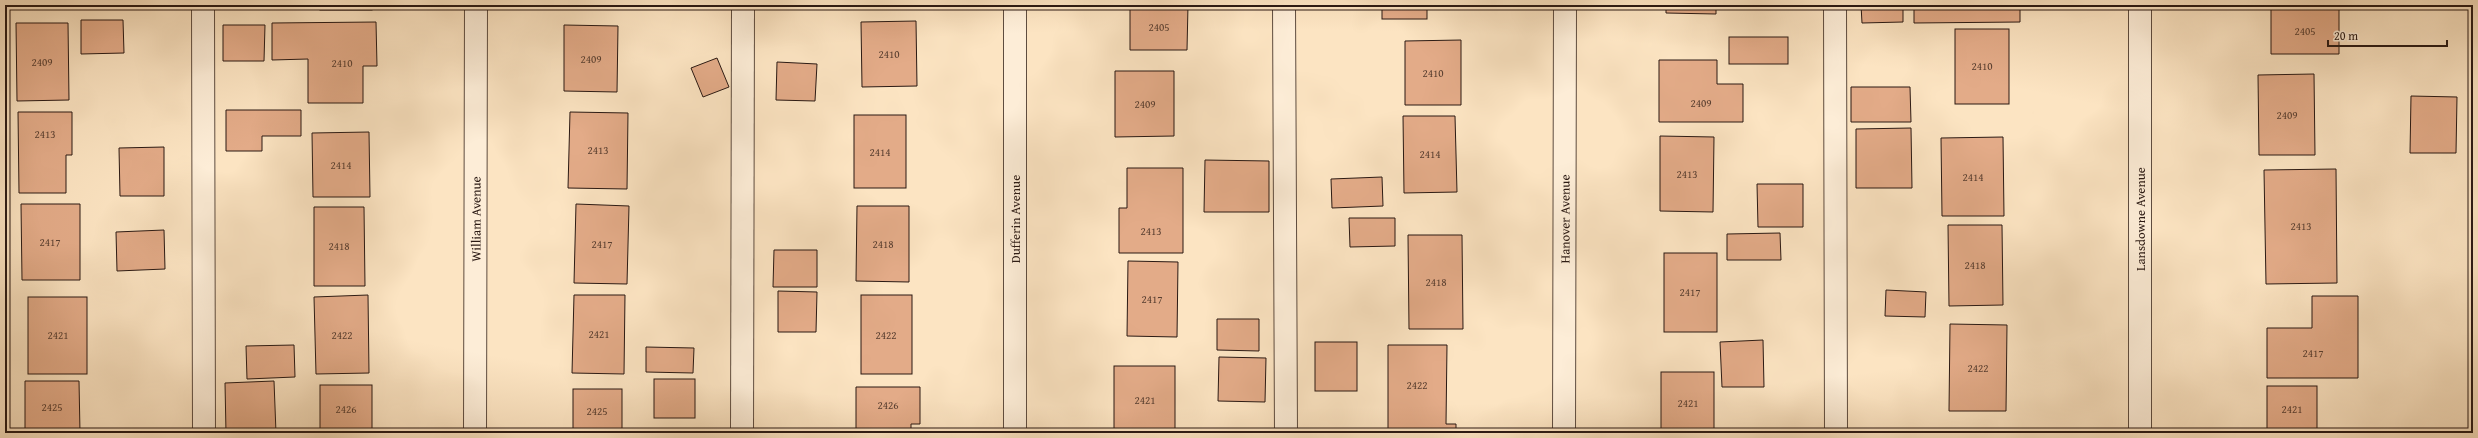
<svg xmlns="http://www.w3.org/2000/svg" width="2478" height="438" viewBox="0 0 2478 438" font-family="'Gentium Book Plus',serif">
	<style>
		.building { fill: #e3ab88; stroke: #2a1913 }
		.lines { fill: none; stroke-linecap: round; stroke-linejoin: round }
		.minor-casing { stroke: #5e4c3f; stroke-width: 24 }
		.minor { stroke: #fdedd7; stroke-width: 22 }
		.labels { text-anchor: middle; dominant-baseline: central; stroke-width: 3.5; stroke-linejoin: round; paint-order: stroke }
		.number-label { font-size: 11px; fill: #583e30 }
		.street-label { font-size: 13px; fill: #2a1913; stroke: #fdedd7 }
	</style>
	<rect width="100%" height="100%" fill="#fce4c2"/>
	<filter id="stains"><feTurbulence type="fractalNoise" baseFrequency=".005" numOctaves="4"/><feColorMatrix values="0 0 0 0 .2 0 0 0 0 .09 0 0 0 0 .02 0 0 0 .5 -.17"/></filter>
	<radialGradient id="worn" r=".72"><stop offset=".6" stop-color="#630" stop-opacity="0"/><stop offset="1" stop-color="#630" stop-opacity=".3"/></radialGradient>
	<g class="building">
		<rect x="320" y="5" width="52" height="5"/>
		<rect x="563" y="5" width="54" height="4"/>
		<rect x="865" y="5" width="54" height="3"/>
		<path d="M1130 5H1188L1187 50H1130Z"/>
		<rect x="1382" y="5" width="45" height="14"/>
		<path d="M1666 5H1716V14L1666 13Z"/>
		<path d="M1861 5H1903V22L1862 23Z"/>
		<path d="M1914 5H2020V22L1914 23Z"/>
		<path d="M2279 5H2339V54H2271V9H2279Z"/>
		<path d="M81 20H123L124 53 81 54Z"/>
		<path d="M916 21 917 86 862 87 861 22Z"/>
		<path d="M376 22 377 66H363V103H308V59L272 60V23Z"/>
		<path d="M16 23H68L69 100 17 101Z"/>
		<path d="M223 25H265L264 61H223Z"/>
		<path d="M564 25 618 26 617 92 564 91Z"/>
		<rect x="1955" y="29" width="54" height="75"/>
		<rect x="1729" y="37" width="59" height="27"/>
		<path d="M1461 40V105H1405V41Z"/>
		<path d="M717 58 729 87 703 97 691 68Z"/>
		<path d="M1659 60H1717V84H1743V122H1659Z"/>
		<path d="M777 62 817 64 815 101 776 100Z"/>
		<path d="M1115 71H1174V136L1115 137Z"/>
		<path d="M2314 74 2315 155H2259L2258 75Z"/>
		<path d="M1851 87H1910L1911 122H1851Z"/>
		<path d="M2411 96 2457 97 2456 153H2410Z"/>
		<path d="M226 110H301V136H262V151H226Z"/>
		<path d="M18 112H72V155H66V193H19Z"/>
		<path d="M570 112 628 113 627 189 568 188Z"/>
		<rect x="854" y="115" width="52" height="73"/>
		<path d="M1403 116H1455L1457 192 1404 193Z"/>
		<path d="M1911 128 1912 188H1856V129Z"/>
		<path d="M369 132 370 197H313L312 133Z"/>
		<path d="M1660 136 1714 137 1713 212 1660 211Z"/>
		<path d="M2003 137 2004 216H1942L1941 138Z"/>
		<path d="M164 147V196H120L119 148Z"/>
		<path d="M1205 160 1269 161V212H1204Z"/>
		<path d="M1127 168H1183V253H1119V208H1127Z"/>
		<path d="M2336 169 2337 283 2266 284 2264 170Z"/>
		<path d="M1382 177 1383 206 1332 208 1331 179Z"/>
		<path d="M1757 184H1803V227H1758Z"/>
		<path d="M21 204H80V280H22Z"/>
		<path d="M576 204 629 206 627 284 574 283Z"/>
		<path d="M857 206H909V282L856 281Z"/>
		<path d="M314 207H364L365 286H314Z"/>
		<path d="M1349 218H1395V246L1350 247Z"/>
		<path d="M1948 225H2002L2003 305 1949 306Z"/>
		<path d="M164 230 165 269 117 271 116 232Z"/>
		<path d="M1780 233 1781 260H1727V234Z"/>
		<path d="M1408 235H1462L1463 329H1409Z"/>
		<path d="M774 250H817V287H773Z"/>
		<rect x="1664" y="253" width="53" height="79"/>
		<path d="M1128 261 1178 262 1177 337 1127 336Z"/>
		<path d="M1886 290 1926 292 1925 317 1885 316Z"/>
		<path d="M778 291 817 292 816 332H778Z"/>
		<path d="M368 295 369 373 316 374 314 297Z"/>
		<path d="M574 295H625L624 374 572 373Z"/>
		<rect x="861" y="295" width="51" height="79"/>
		<path d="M2312 296H2358V378H2267V328H2312Z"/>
		<rect x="28" y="297" width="59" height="77"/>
		<path d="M1217 319H1259V351L1217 350Z"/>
		<path d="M1950 324 2007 325 2006 411H1949Z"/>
		<path d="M1763 340 1764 387H1722L1720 342Z"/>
		<rect x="1315" y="342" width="42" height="49"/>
		<path d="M294 345 295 377 247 379 246 346Z"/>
		<path d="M1388 345H1447L1446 424H1456V433H1388Z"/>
		<path d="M646 347 694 348 693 373 646 372Z"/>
		<path d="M1219 357 1266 358 1265 402 1218 401Z"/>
		<rect x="1114" y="366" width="61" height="67"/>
		<rect x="1661" y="372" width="53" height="61"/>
		<rect x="654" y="379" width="41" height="39"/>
		<path d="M25 381H79L80 433H25Z"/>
		<path d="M274 381 276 433H226L225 383Z"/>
		<rect x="320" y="385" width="52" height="48"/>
		<rect x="2267" y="386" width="50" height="47"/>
		<path d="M856 387H920V424H911V433H856Z"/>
		<rect x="573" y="389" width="49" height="44"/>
	</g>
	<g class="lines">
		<g class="minor-casing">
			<g id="minor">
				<path d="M203 5 204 433"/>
				<path d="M1015 5V433"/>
				<path d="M1284 5 1286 433"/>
				<path d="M1835 5 1836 433"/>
				<path d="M2140 5V433"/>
				<path id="s1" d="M475 433 476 5"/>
				<path d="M742 433 743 5"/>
				<path id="s2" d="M1564 433 1565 5"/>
			</g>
		</g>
		<use href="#minor" class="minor"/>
	</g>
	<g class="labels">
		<g class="number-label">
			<text x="1159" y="27">2405</text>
			<text x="2305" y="31">2405</text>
			<text x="889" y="54">2410</text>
			<text x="591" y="59">2409</text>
			<text x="42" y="62">2409</text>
			<text x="342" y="63">2410</text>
			<text x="1982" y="66">2410</text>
			<text x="1433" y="73">2410</text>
			<text x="1701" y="103">2409</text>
			<text x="1145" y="104">2409</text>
			<text x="2287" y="115">2409</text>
			<text x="45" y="134">2413</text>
			<text x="598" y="150">2413</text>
			<text x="880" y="152">2414</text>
			<text x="1430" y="154">2414</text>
			<text x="341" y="165">2414</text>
			<text x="1687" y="174">2413</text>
			<text x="1973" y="177">2414</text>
			<text x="2301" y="226">2413</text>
			<text x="1151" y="231">2413</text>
			<text x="50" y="242">2417</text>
			<text x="602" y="244">2417</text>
			<text x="883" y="244">2418</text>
			<text x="339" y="246">2418</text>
			<text x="1975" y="265">2418</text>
			<text x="1436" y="282">2418</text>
			<text x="1690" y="292">2417</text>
			<text x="1152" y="299">2417</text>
			<text x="599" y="334">2421</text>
			<text x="58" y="335">2421</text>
			<text x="342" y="335">2422</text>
			<text x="886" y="335">2422</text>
			<text x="2313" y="353">2417</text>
			<text x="1978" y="368">2422</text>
			<text x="1417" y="385">2422</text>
			<text x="1145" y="400">2421</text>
			<text x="1688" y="403">2421</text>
			<text x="888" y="405">2426</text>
			<text x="52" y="407">2425</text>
			<text x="346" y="409">2426</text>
			<text x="2292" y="409">2421</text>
			<text x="597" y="411">2425</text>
		</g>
		<g class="street-label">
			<text stroke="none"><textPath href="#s1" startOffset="214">William Avenue</textPath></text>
			<text transform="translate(1015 219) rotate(-90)">Dufferin Avenue</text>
			<text stroke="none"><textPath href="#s2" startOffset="214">Hanover Avenue</textPath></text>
			<text transform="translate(2140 219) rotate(-90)">Lansdowne Avenue</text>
		</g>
	</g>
	<rect width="2478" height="438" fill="none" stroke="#fce4c2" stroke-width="20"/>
	<rect x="6" y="6" width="2466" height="426" fill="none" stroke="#2a1913" stroke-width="2"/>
	<rect x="10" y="10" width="2458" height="418" fill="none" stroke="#2a1913"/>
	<path d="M2328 40v6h119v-6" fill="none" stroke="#2a1913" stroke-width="2"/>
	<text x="2334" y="40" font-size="12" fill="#2a1913" stroke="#fdedd7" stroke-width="3" paint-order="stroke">20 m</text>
	<rect width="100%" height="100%" filter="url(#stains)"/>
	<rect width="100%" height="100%" fill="url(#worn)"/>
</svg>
